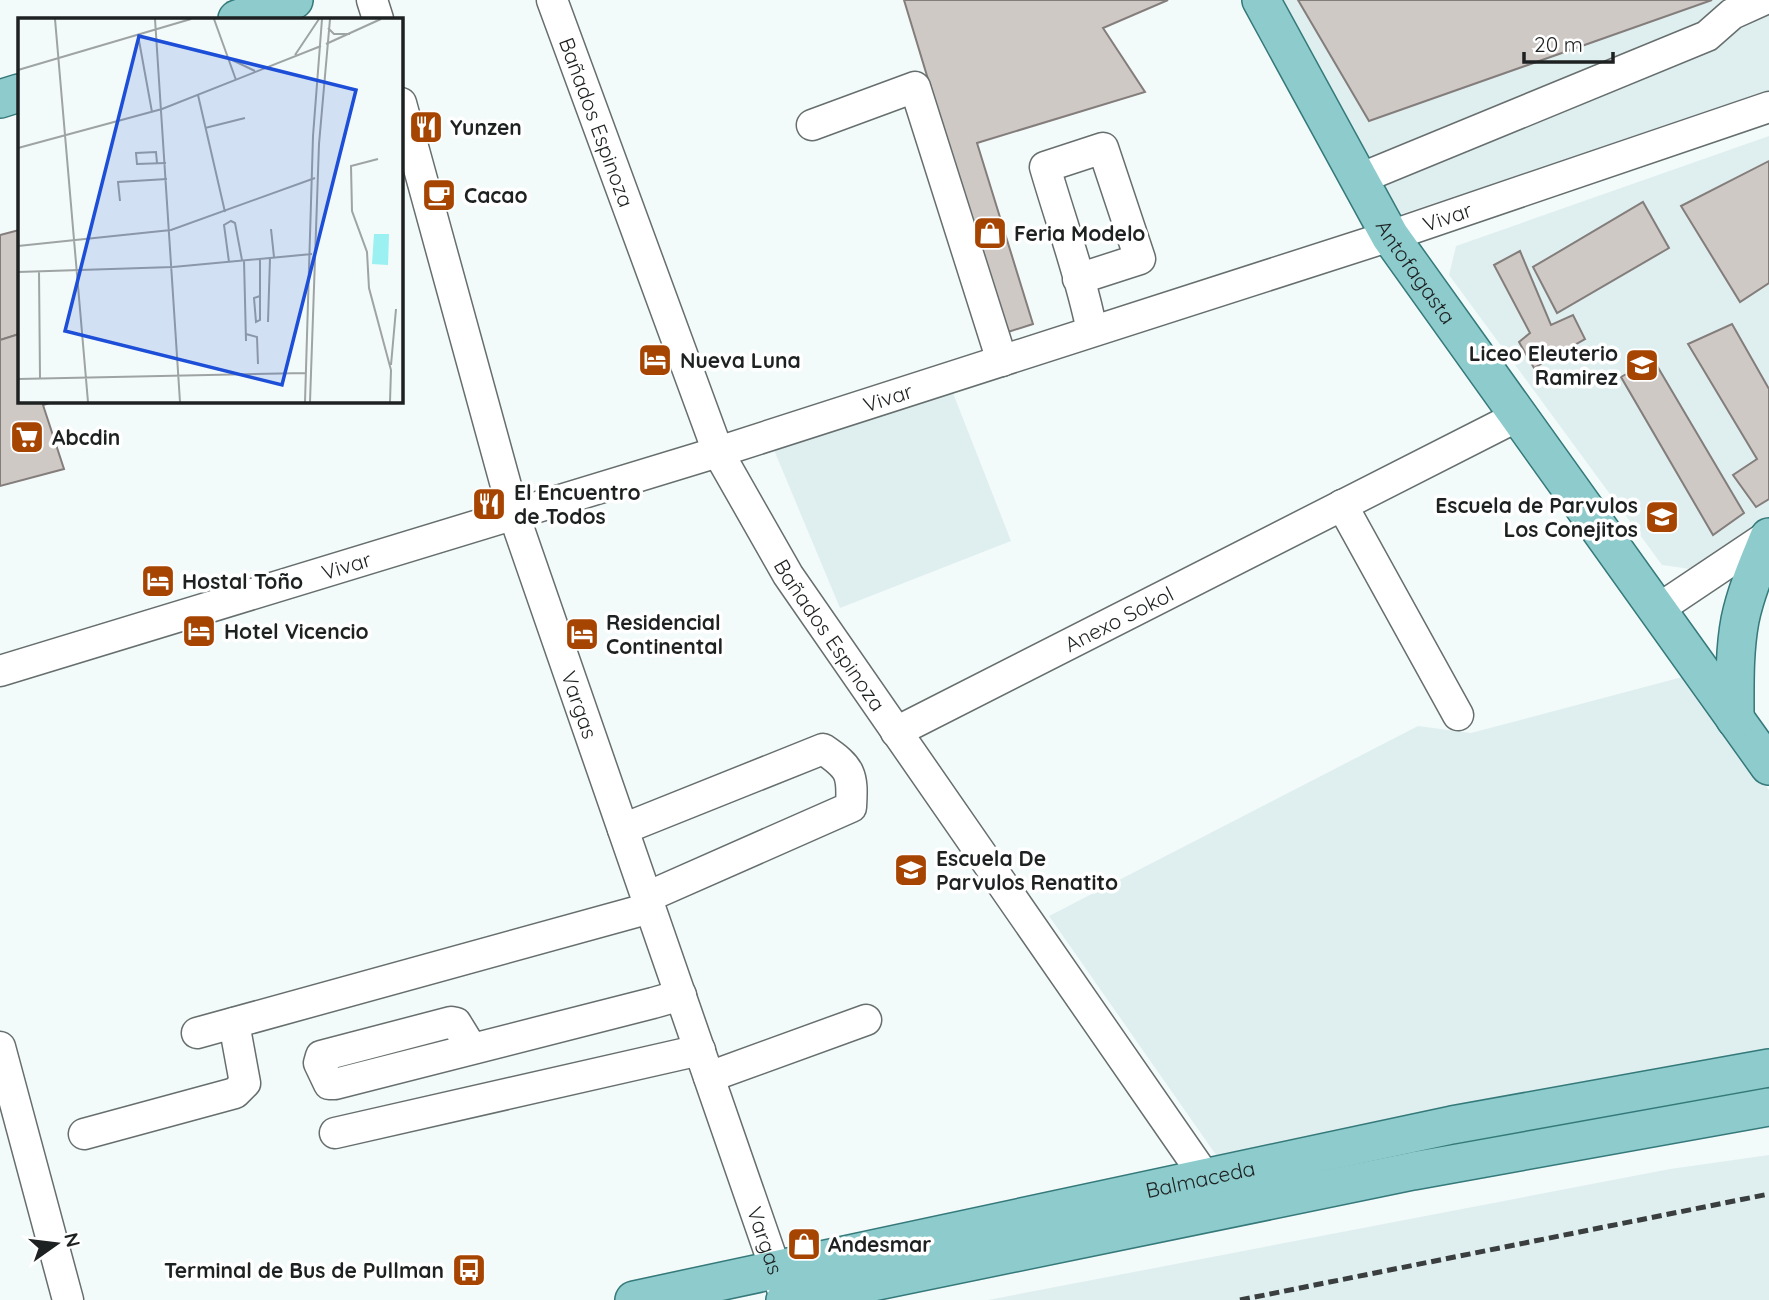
<svg xmlns="http://www.w3.org/2000/svg" width="1769" height="1300" viewBox="0 0 1769 1300" font-family="Quicksand,sans-serif">
	<style>
		.built { fill: #dfefef }
		.building { fill: #cfc9c6; stroke: #837d7b; stroke-width: 2 }
		.lines { fill: none; stroke-linecap: round; stroke-linejoin: round }
		.minor-casing { stroke: #676e6e; stroke-width: 33 }
		.major-casing { stroke: #35797a; stroke-width: 40 }
		.minor { stroke: #fff; stroke-width: 30 }
		.major { stroke: #8dcbcc; stroke-width: 37 }
		.rail { stroke: #3a3e3e; stroke-width: 5; stroke-dasharray: 10 5; stroke-linecap: butt }
		.labels { text-anchor: middle; dominant-baseline: central; stroke-width: 7; stroke-linejoin: round; paint-order: stroke }
		.street-label { font-size: 21px; fill: #1e2121; stroke: #fff }
		.poi-label { font-size: 21px; font-weight: bold; fill: #1e2121; stroke: #fff; text-anchor: start }
		.inset-road { fill: none; stroke: #9ea3a3; stroke-width: 2 }
		.view { fill: #1d4ed8; fill-opacity: 0.15; stroke: #1d4ed8; stroke-width: 3.5 }
		.inset-edge { fill: none; stroke: #1e2121; stroke-width: 3.5 }
	</style>
	<rect width="100%" height="100%" fill="#f3fafa"/>
	<g class="built">
		<path d="M1280 0H1763L1769 11V95L1398 215Z"/>
		<path d="M1769 136V517L1690 569 1662 565 1449 275 1456 246Z"/>
		<path d="M953 393 1011 541 840 608 774 450Z"/>
		<path d="M1686 676 1769 790V1056L1230 1175 1049 916 1418 726 1471 733Z"/>
		<path d="M1769 1155V1300H988L1670 1169Z"/>
	</g>
	<g class="building">
		<path d="M904 0H1168L1103 28 1145 92 977 143 1033 324 1005 333Z"/>
		<path d="M1298 0H1712L1369 121Z"/>
		<path d="M1769 161V283L1740 302 1681 206Z"/>
		<path d="M1643 202 1669 248 1557 313 1533 267Z"/>
		<path d="M19 230V334L0 340V235Z"/>
		<path d="M1520 251 1551 325 1573 315 1585 339 1534 368 1519 342 1530 333 1494 265Z"/>
		<path d="M1732 324 1769 389V499L1756 507 1733 475 1757 459 1688 344Z"/>
		<path d="M19 334V401H56L43 405 64 469 0 486V340Z"/>
		<path d="M1653 359 1744 513 1713 535 1621 377Z"/>
	</g>
	<g class="lines">
		<g class="minor-casing">
			<g id="minor">
				<path d="M372 0 378 19"/>
				<path id="s1" d="M552 0 718 452 788 575 1217 1194"/>
				<path id="s2" d="M401 103 514 515 783 1291"/>
				<path d="M812 125 915 87 1002 361"/>
				<path d="M1359 179 1707 36 1732 14 1763 0"/>
				<path d="M1078 279 1140 259 1103 148 1045 167C1061 222 1081 276 1092 331"/>
				<path d="M1342 505 1458 715"/>
				<path d="M1657 610 1769 535"/>
				<path id="s3" d="M0 671 718 452 1390 236 1769 107"/>
				<path id="s4" d="M896 732 1518 416"/>
				<path d="M623 829 823 749C851 768 853 774 851 807L647 897"/>
				<path d="M197 1033 650 908"/>
				<path d="M0 1047 68 1300"/>
				<path d="M472 1049 456 1023 451 1022 321 1056 319 1063 329 1084H335L653 1003 681 995"/>
				<path d="M709 1077 866 1020"/>
				<path d="M335 1133 700 1050"/>
				<path d="M84 1134 235 1093 245 1083 234 1023"/>
			</g>
		</g>
		<g class="major-casing">
			<g id="major">
				<path id="s5" d="M1261 0 1390 236 1769 766"/>
				<path d="M237 19 294 0"/>
				<path d="M0 99 19 93"/>
				<path d="M1735 719C1735 686 1734 652 1740 620 1746 591 1758 564 1769 537"/>
				<path id="s6" d="M634 1300 1452 1125 1769 1068"/>
				<path d="M785 1300 1413 1171 1769 1107"/>
			</g>
		</g>
		<use href="#minor" class="minor"/>
		<use href="#major" class="major"/>
		<path class="rail" d="M1240 1300 1769 1194"/>
	</g>
	<defs>
		<g id="restaurant-square" transform="scale(1.75)"><rect x="-9" y="-9" width="18" height="18" rx="4" fill="#a64402" stroke="#fff"/><path d="M-5-6h1v4h1v-4h1v4h1v-4h1v5L-1.5 .5V6h-2V.5L-5-1ZM5-6V6H3V1.5H1.5Q1.5-4 5-6Z" fill="#fff"/></g>
		<g id="cafe-square" transform="scale(1.75)"><rect x="-9" y="-9" width="18" height="18" rx="4" fill="#a64402" stroke="#fff"/><path d="M-5.5-4.5H6V0H3Q3 3.5 0 3.5H-2.5Q-5.5 3.5-5.5 0ZM3-3.2v2h1.7v-2ZM-6 4.5H4V6H-6Z" fill="#fff"/></g>
		<g id="shop-square" transform="scale(1.75)"><rect x="-9" y="-9" width="18" height="18" rx="4" fill="#a64402" stroke="#fff"/><path d="M-5-2.5h2.3a2.7 3.5 0 0 1 5.4 0H5L5.5 6h-11ZM-1.5-2.5h3a1.5 2.3 0 0 0-3 0Z" fill="#fff"/></g>
		<g id="hotel-square" transform="scale(1.75)"><rect x="-9" y="-9" width="18" height="18" rx="4" fill="#a64402" stroke="#fff"/><path d="M-6-4.5h1.5V1H6V5H4.5V3h-9V5H-6ZM-4 0a1.8 1.8 0 1 1 3.6 0ZM.5 0V-2.5h3Q6-2.5 6 0Z" fill="#fff"/></g>
		<g id="school-square" transform="scale(1.75)"><rect x="-9" y="-9" width="18" height="18" rx="4" fill="#a64402" stroke="#fff"/><path d="M0-5L7-2L0 1L-7-2ZM-4 1L0 2.5L4 1V4Q0 6-4 4Z" fill="#fff"/></g>
		<g id="supermarket-square" transform="scale(1.75)"><rect x="-9" y="-9" width="18" height="18" rx="4" fill="#a64402" stroke="#fff"/><path d="M-6-5.5h2.5l.6 2H6L4.5 2H-2.5L-4.4-4H-6ZM-1.5 3.2a1.3 1.3 0 1 0 .1 0ZM3 3.2a1.3 1.3 0 1 0 .1 0Z" fill="#fff"/></g>
		<g id="bus-square" transform="scale(1.75)"><rect x="-9" y="-9" width="18" height="18" rx="4" fill="#a64402" stroke="#fff"/><path d="M-5-6H5V4H4V6H2V4H-2V6H-4V4H-5ZM-3.5-4V0h7V-4ZM-3.5 1.2v1.5H-2V1.2ZM2 1.2v1.5H3.5V1.2Z" fill="#fff"/></g>
	</defs>
	<g fill-rule="evenodd">
		<use href="#restaurant-square" x="426" y="127"/>
		<use href="#cafe-square" x="439" y="195"/>
		<use href="#shop-square" x="990" y="233"/>
		<use href="#hotel-square" x="655" y="360"/>
		<use href="#school-square" x="1642" y="365"/>
		<use href="#supermarket-square" x="27" y="437"/>
		<use href="#restaurant-square" x="489" y="504"/>
		<use href="#school-square" x="1662" y="517"/>
		<use href="#hotel-square" x="158" y="581"/>
		<use href="#hotel-square" x="199" y="631"/>
		<use href="#hotel-square" x="582" y="634"/>
		<use href="#school-square" x="911" y="870"/>
		<use href="#shop-square" x="804" y="1244"/>
		<use href="#bus-square" x="469" y="1270"/>
	</g>
	<g class="labels">
		<g class="street-label">
			<text stroke="none"><textPath href="#s1" startOffset="130">Bañados Espinoza</textPath></text>
			<text stroke="none"><textPath href="#s3" startOffset="1517">Vivar</textPath></text>
			<text stroke="none"><textPath href="#s5" startOffset="313">Antofagasta</textPath></text>
			<text stroke="none"><textPath href="#s3" startOffset="929">Vivar</textPath></text>
			<text stroke="none"><textPath href="#s3" startOffset="362">Vivar</textPath></text>
			<text stroke="none"><textPath href="#s4" startOffset="250">Anexo Sokol</textPath></text>
			<text stroke="none"><textPath href="#s1" startOffset="696">Bañados Espinoza</textPath></text>
			<text stroke="none"><textPath href="#s2" startOffset="628">Vargas</textPath></text>
			<text stroke="none"><textPath href="#s6" startOffset="579">Balmaceda</textPath></text>
			<text stroke="none"><textPath href="#s2" startOffset="1195">Vargas</textPath></text>
		</g>
		<g class="poi-label">
			<text x="450" y="127">Yunzen</text>
			<text x="464" y="195">Cacao</text>
			<text x="1014" y="233">Feria Modelo</text>
			<text x="1618" y="353" text-anchor="end">Liceo Eleuterio<tspan x="1618" dy="24">Ramirez</tspan></text>
			<text x="680" y="360">Nueva Luna</text>
			<text x="52" y="437">Abcdin</text>
			<text x="514" y="492">El Encuentro<tspan x="514" dy="24">de Todos</tspan></text>
			<text x="1638" y="505" text-anchor="end">Escuela de Parvulos<tspan x="1638" dy="24">Los Conejitos</tspan></text>
			<text x="182" y="581">Hostal Toño</text>
			<text x="606" y="622">Residencial<tspan x="606" dy="24">Continental</tspan></text>
			<text x="224" y="631">Hotel Vicencio</text>
			<text x="936" y="858">Escuela De<tspan x="936" dy="24">Parvulos Renatito</tspan></text>
			<text x="828" y="1244">Andesmar</text>
			<text x="444" y="1270" text-anchor="end">Terminal de Bus de Pullman</text>
		</g>
	</g>
	<g transform="translate(18 18)">
		<rect width="385" height="385" fill="#f3fafa"/>
		<path d="M356 216H371L370 247 354 246Z" fill="#9bf0f1"/>
		<path class="inset-road" d="M37 1 70 384M137 1 162 384M196 1 218 62M310 10 316 16H332M120 17 134 94M308 26 363 1M277 37 301 1M210 40 237 53M0 52 173 1M180 77 207 194M187 110 227 100M0 130 144 91 303 28M360 141 333 148 334 193 349 234 351 270 373 352 372 384M139 145 138 134 118 135 119 146 148 145M102 183 100 164 149 161M253 211 256 239M0 228 153 212 297 160M242 241V302L238 304 236 280 242 278M226 242 228 323M211 244 206 207 213 203 217 205 224 242M21 253 22 360M0 254 155 249 294 236M250 304 252 240M228 316 239 319 240 346M373 347 378 291M0 361 288 355M287 384 295 118 304 1M292 384 301 126 312 1"/>
		<path class="view" d="M121 18 338 72 264 367 47 313Z"/>
		<rect width="385" height="385" class="inset-edge"/>
	</g>
	<g transform="translate(56 1244) rotate(76)" stroke="#ffffff" stroke-width="5" paint-order="stroke">
	<path d="M0-5L12 26L0 18L-12 26Z" fill="#1e2121"/>
	<text y="-10" font-size="19" font-weight="bold" text-anchor="middle" fill="#1e2121">N</text>
	</g>
	<path d="M1524 52v10h89v-10" fill="none" stroke="#1e2121" stroke-width="3.5"/>
	<text x="1534" y="52" font-size="21" fill="#1e2121" stroke="#ffffff" stroke-width="5" paint-order="stroke">20 m</text>
</svg>
